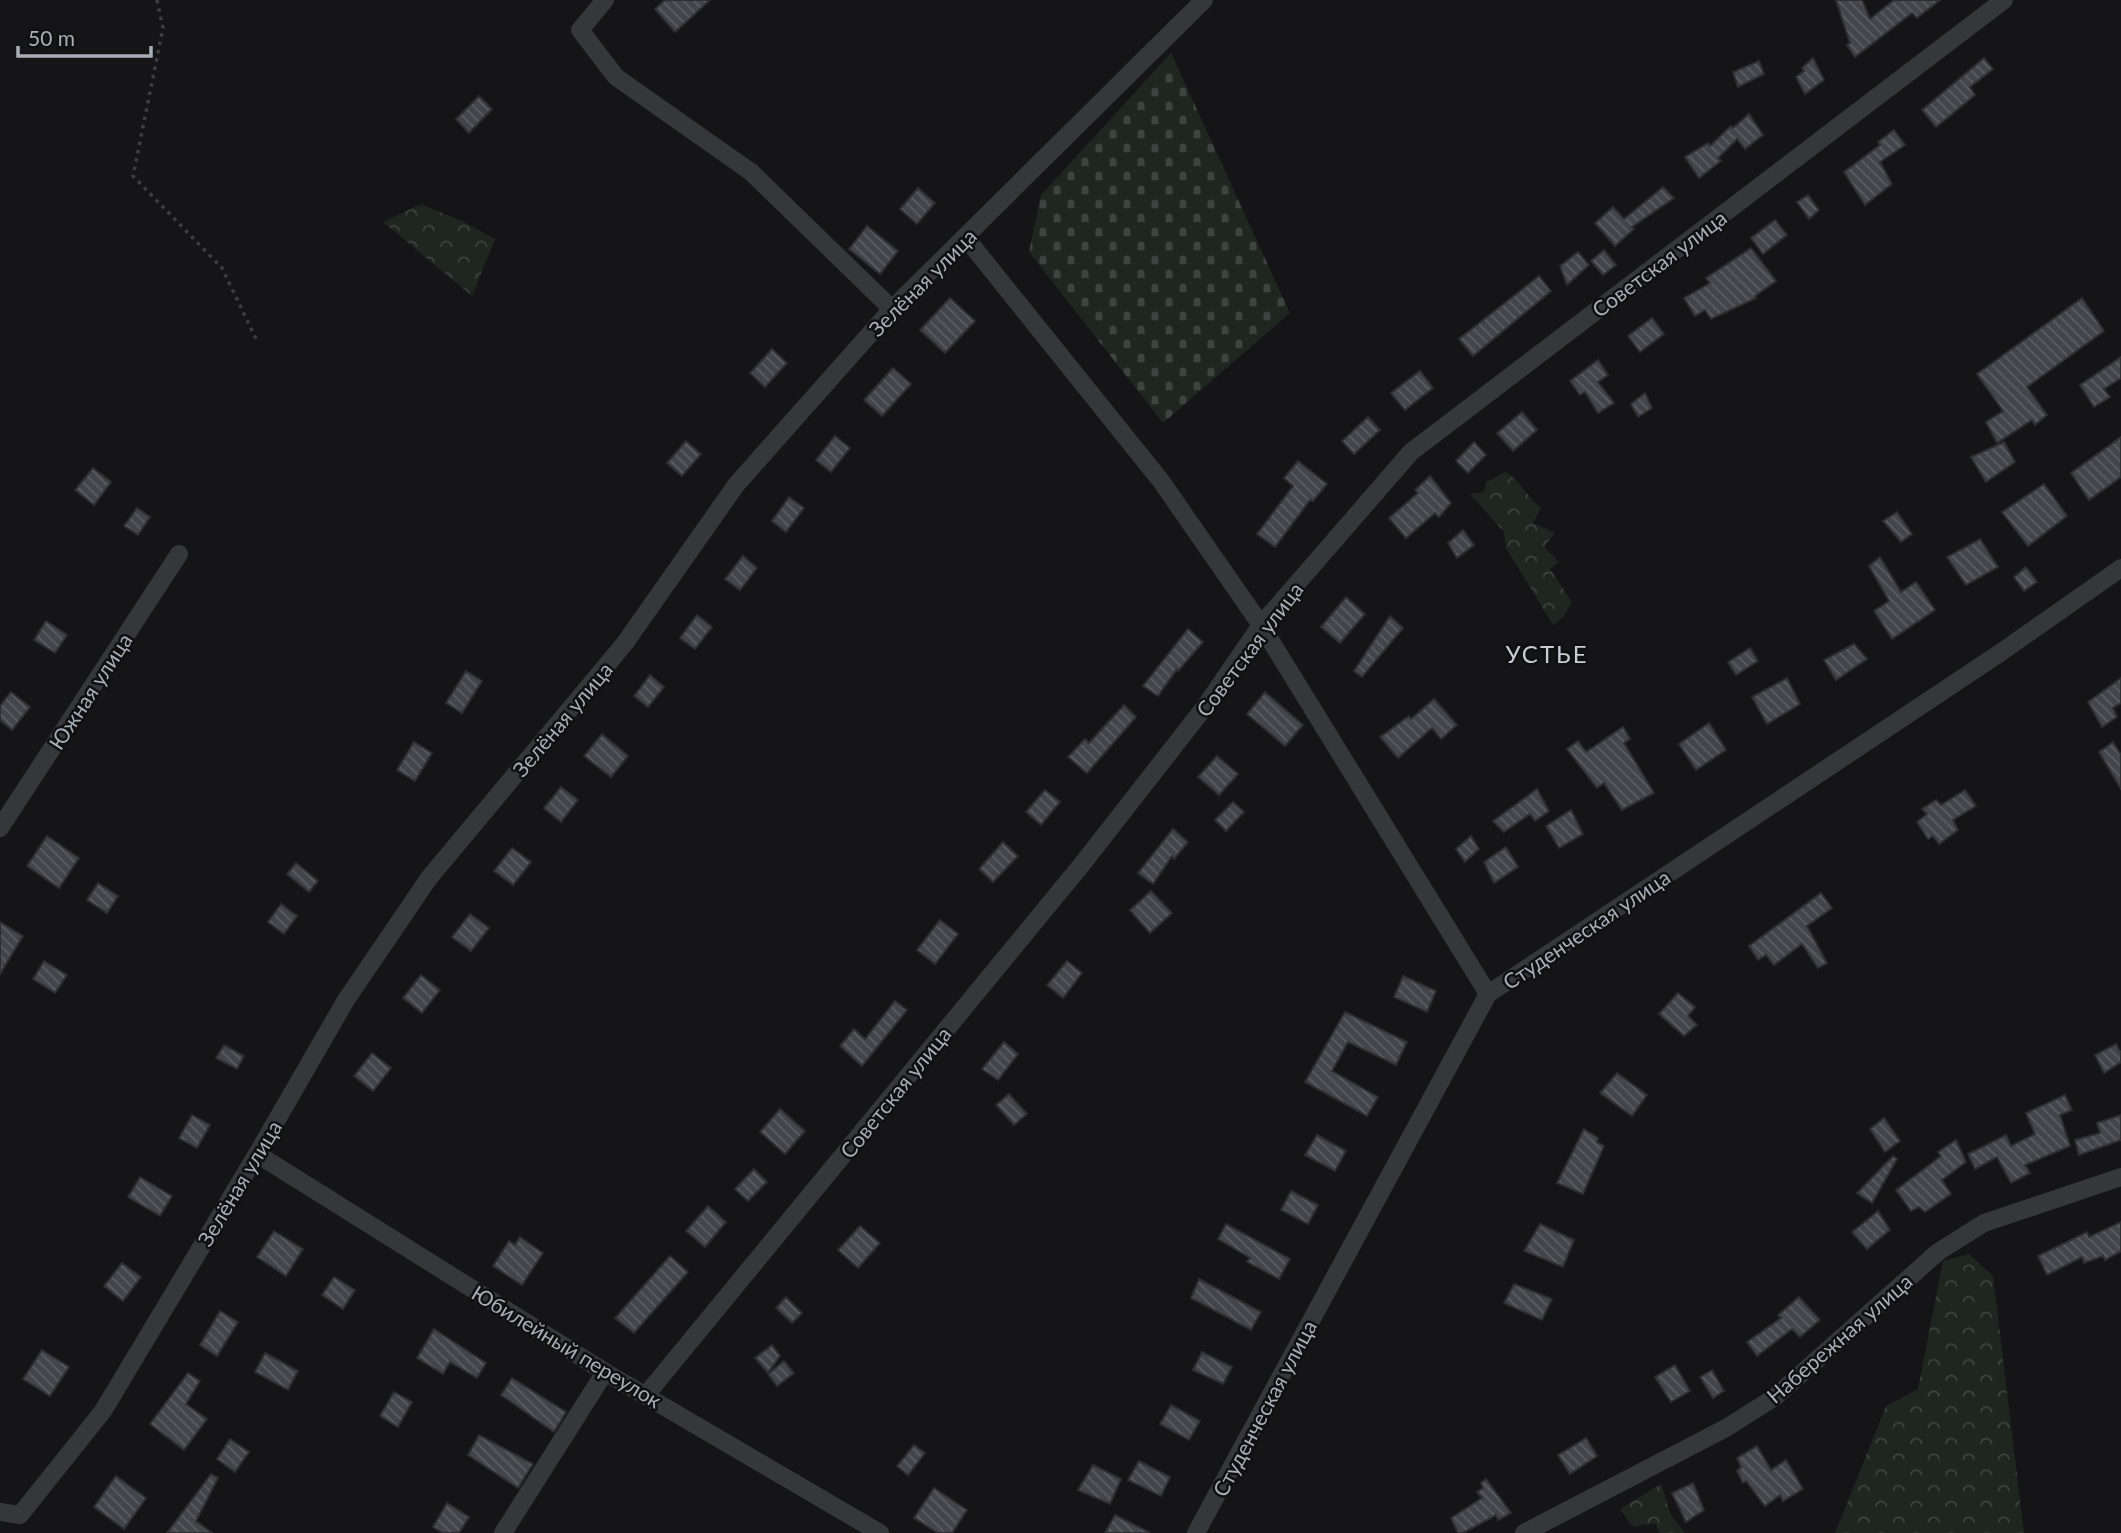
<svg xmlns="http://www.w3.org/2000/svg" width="2121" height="1533" viewBox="0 0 2121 1533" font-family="Lato,sans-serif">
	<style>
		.forest { fill: url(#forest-crowns) }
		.cemetery { fill: url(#cemetery-stones) }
		.building { fill: url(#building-back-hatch); stroke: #2f2f33; stroke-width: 2 }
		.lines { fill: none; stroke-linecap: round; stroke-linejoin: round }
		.path { stroke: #3c3e42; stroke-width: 3.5; stroke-dasharray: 3.5 5; stroke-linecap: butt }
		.street { stroke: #36373b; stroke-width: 18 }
		.labels { text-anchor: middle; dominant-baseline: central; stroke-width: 5; stroke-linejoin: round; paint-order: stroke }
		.street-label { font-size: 21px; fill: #a8adb6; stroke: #101012 }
		.quarter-label { font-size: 24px; letter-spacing: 2px; fill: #c8ccd2; stroke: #101012 }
	</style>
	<defs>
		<pattern id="forest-crowns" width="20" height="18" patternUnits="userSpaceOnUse" patternTransform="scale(1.75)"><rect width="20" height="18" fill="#1f2620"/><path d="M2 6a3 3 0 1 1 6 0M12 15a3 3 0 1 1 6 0" fill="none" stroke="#3d433e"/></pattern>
		<pattern id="cemetery-stones" width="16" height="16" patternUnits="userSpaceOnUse" patternTransform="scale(1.75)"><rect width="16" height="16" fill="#1f2620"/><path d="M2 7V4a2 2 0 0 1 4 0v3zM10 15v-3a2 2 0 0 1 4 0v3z" fill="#3d433e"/></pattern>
		<pattern id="building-back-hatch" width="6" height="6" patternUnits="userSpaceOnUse" patternTransform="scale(1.75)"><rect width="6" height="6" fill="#44454a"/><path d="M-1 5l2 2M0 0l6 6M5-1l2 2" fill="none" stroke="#5c5d62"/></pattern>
	</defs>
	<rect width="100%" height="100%" fill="#151517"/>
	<g class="forest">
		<path d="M421 204 464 222 495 239 472 296 383 222Z"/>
		<path d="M1506 472C1521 482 1527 497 1541 508L1533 523 1555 533 1544 547 1559 562 1550 569 1572 602 1564 616 1553 625 1506 548 1504 532 1470 494 1484 492 1486 482Z"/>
		<path d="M1969 1254 1993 1276 2024 1533H1835L1886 1406 1918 1389 1943 1261Z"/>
		<path d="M1661 1484 1671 1515 1685 1533H1660L1655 1523 1633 1527 1620 1509Z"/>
	</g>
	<path class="cemetery" d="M1171 53 1290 313 1163 423 1029 252 1041 195Z"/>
	<g class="building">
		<path d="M665 0H710L675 32 655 9Z"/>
		<path d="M1836 0H1862L1870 19 1894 0H1940L1917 18 1912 13 1855 57 1847 45 1850 43Z"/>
		<path d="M1813 58 1824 80 1805 94 1796 77 1804 71 1802 68Z"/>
		<path d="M1984 58 1993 69 1970 87 1975 95 1936 127 1922 110Z"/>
		<path d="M1759 61 1764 74 1738 87 1733 72Z"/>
		<path d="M479 96 492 109 469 133 456 119Z"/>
		<path d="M1749 114 1763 135 1745 149 1737 139 1718 158 1721 161 1699 178 1685 157 1708 143 1710 146 1731 126 1733 128Z"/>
		<path d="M1894 130 1905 145 1880 162 1892 184 1865 205 1844 172 1880 145 1878 142Z"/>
		<path d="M1663 187 1674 198 1632 227 1634 229 1615 246 1595 223 1613 207 1624 219Z"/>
		<path d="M918 188 935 203 917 224 900 209Z"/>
		<path d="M1808 195 1819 210 1809 219 1797 202Z"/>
		<path d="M1775 220 1787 235 1763 254 1751 238Z"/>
		<path d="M867 226 898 251 880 274 849 249Z"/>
		<path d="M1751 248 1776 281 1755 296 1756 298 1711 319 1705 310 1695 316 1684 298 1710 283 1706 278Z"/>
		<path d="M1604 250 1616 265 1603 275 1591 261Z"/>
		<path d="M1578 252 1589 265 1567 285 1560 266Z"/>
		<path d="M1539 276 1551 291 1473 356 1459 339Z"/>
		<path d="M950 298 975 321 945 353 920 330Z"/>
		<path d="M2082 298 2104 331 2027 387 2047 415 2035 425 2032 420 1997 443 1986 422 2003 411 1977 374Z"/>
		<path d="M1652 318 1664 334 1640 352 1628 336Z"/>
		<path d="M772 349 787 363 765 387 750 373Z"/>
		<path d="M2121 357V378L2104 389 2110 397 2094 407 2080 385Z"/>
		<path d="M1598 360 1608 375 1598 382 1614 403 1598 413 1585 392 1580 395 1570 381Z"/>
		<path d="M893 368 911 384 882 416 864 400Z"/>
		<path d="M1420 371 1433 388 1405 410 1391 393Z"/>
		<path d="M1645 393 1652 408 1638 417 1631 404Z"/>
		<path d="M1522 412 1537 430 1513 451 1497 433Z"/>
		<path d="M1368 417 1380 430 1354 454 1342 441Z"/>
		<path d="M835 436 850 448 831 472 816 460Z"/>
		<path d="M2121 437V477L2089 500 2071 473Z"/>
		<path d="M686 441 701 454 682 476 667 463Z"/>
		<path d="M1474 442 1486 455 1468 473 1456 461Z"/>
		<path d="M2004 442 2015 462 1986 482 1971 457Z"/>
		<path d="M1298 461 1327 484 1313 501 1310 500 1275 547 1257 534 1293 486 1284 478Z"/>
		<path d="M93 468 111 482 94 505 75 490Z"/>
		<path d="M1430 476 1451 503 1439 517 1435 513 1406 538 1389 518 1418 493 1415 490Z"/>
		<path d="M2044 484 2067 516 2028 546 2002 512Z"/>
		<path d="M789 497 804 508 786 532 772 521Z"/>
		<path d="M137 508 150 517 138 535 124 526Z"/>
		<path d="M1897 512 1912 534 1901 542 1883 521Z"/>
		<path d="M1463 530 1474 545 1457 558 1448 543Z"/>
		<path d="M1980 539 1998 567 1966 585 1947 557Z"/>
		<path d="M743 556 757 568 740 590 725 579Z"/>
		<path d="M1880 557 1901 592 1916 582 1935 610 1892 639 1874 611 1889 601 1869 566Z"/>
		<path d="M2026 567 2037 582 2024 591 2014 577Z"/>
		<path d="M1346 597 1365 614 1340 643 1321 627Z"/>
		<path d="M697 615 712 627 695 649 680 638Z"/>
		<path d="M1390 616 1403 628 1362 677 1354 671Z"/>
		<path d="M46 621 67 635 55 653 34 640Z"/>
		<path d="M1188 629 1203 642 1178 671 1177 669 1158 696 1143 686Z"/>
		<path d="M1854 644 1867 659 1836 680 1824 660Z"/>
		<path d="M1750 648 1758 661 1736 675 1728 662Z"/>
		<path d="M466 671 482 681 462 713 446 703Z"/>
		<path d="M650 675 664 687 648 707 634 696Z"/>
		<path d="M1787 678 1800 704 1767 724 1752 697Z"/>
		<path d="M2121 678V703L2113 708 2117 717 2102 727 2088 702Z"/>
		<path d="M11 692 30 707 12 730 0 720V706Z"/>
		<path d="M1265 692 1303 725 1285 746 1247 714Z"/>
		<path d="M1434 699 1457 725 1441 739 1432 728 1398 758 1380 737 1409 716 1411 719Z"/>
		<path d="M1124 705 1136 717 1087 773 1068 757 1085 739 1089 743Z"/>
		<path d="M1709 723 1726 750 1696 770 1679 744Z"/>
		<path d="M1623 727 1630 739 1624 743 1654 793 1622 810 1604 783 1597 788 1567 749 1578 741 1586 752Z"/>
		<path d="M602 734 628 756 611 777 584 756Z"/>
		<path d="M414 742 432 753 415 781 397 770Z"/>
		<path d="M2113 742 2121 755V789L2099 752Z"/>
		<path d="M1217 756 1238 774 1219 795 1198 777Z"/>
		<path d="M561 787 578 800 561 822 544 808Z"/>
		<path d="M1537 789 1549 811 1535 821 1530 814 1504 832 1493 821Z"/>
		<path d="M1045 790 1060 802 1041 825 1026 812Z"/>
		<path d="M1965 790 1976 806 1953 820 1958 830 1939 844 1933 836 1928 839 1917 822 1927 814 1922 809 1936 800 1941 805Z"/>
		<path d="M1233 802 1244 812 1226 831 1215 820Z"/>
		<path d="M1571 810 1583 834 1559 848 1546 826Z"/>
		<path d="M1173 829 1188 842 1174 859 1172 856 1153 884 1138 873Z"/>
		<path d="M47 836 79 858 59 888 27 866Z"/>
		<path d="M1471 836 1479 849 1465 862 1456 849Z"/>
		<path d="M1003 842 1018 856 993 882 979 869Z"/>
		<path d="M1506 847 1518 867 1494 883 1484 862Z"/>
		<path d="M512 848 531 862 513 885 494 871Z"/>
		<path d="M296 863 318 881 309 892 287 874Z"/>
		<path d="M98 883 118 896 107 913 87 900Z"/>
		<path d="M1151 891 1172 913 1150 933 1130 910Z"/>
		<path d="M1821 893 1832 908 1807 926 1827 963 1818 968 1802 944 1774 965 1766 955 1758 960 1749 946Z"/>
		<path d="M281 904 297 916 284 934 268 922Z"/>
		<path d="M470 914 489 928 471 951 452 937Z"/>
		<path d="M940 920 958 934 935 964 917 950Z"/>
		<path d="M0 922 23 936 0 974Z"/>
		<path d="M44 961 67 975 55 993 33 979Z"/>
		<path d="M1067 961 1082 973 1063 998 1047 985Z"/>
		<path d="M421 975 440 990 422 1013 403 998Z"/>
		<path d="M1403 976 1436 991 1427 1012 1394 997Z"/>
		<path d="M1678 993 1695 1007 1688 1016 1697 1025 1684 1036 1659 1014Z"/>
		<path d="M895 1001 907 1010 862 1066 840 1046 854 1029 865 1039Z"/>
		<path d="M1345 1012 1407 1042 1396 1065 1348 1042 1332 1071 1378 1097 1367 1116 1305 1082Z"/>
		<path d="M1004 1042 1018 1054 998 1080 982 1069Z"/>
		<path d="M2116 1044 2121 1053V1062L2104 1073 2095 1055Z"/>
		<path d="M224 1045 244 1056 237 1069 216 1058Z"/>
		<path d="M372 1053 391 1068 373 1091 354 1076Z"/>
		<path d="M1617 1073 1647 1095 1632 1116 1600 1093Z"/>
		<path d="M1009 1094 1027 1114 1014 1125 996 1105Z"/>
		<path d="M2065 1095 2072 1110 2060 1115 2070 1146 2025 1165 2030 1173 2011 1183 1997 1157 1975 1169 1968 1154 2006 1135 2011 1146 2035 1134 2026 1113Z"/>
		<path d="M780 1109 805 1131 785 1154 760 1132Z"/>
		<path d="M192 1115 210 1125 197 1148 179 1138Z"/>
		<path d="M2121 1115V1140L2079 1155 2075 1140 2100 1133 2097 1123Z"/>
		<path d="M1884 1118 1900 1141 1885 1152 1870 1129Z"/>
		<path d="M1584 1129 1598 1138 1597 1142 1604 1146 1583 1194 1557 1183Z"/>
		<path d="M1317 1135 1346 1151 1335 1171 1305 1155Z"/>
		<path d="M1956 1140 1966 1162 1942 1180 1951 1194 1925 1212 1919 1207 1911 1211 1896 1190 1941 1156 1938 1152Z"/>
		<path d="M1893 1156 1897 1159 1872 1203 1857 1193Z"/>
		<path d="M754 1169 767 1182 748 1201 735 1189Z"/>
		<path d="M140 1177 172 1196 160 1216 128 1197Z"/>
		<path d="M1291 1191 1318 1205 1308 1224 1281 1210Z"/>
		<path d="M708 1206 726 1222 705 1247 686 1231Z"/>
		<path d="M1878 1211 1890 1230 1867 1249 1852 1232Z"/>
		<path d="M2121 1222V1251L2105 1260 2103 1256 2084 1263 2082 1257 2047 1275 2038 1256 2087 1232 2089 1237Z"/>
		<path d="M1226 1224 1290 1259 1279 1279 1247 1262 1250 1258 1218 1239Z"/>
		<path d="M1540 1224 1574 1240 1563 1267 1524 1251Z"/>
		<path d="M860 1226 880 1243 858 1268 838 1250Z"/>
		<path d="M274 1231 303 1249 286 1276 257 1257Z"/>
		<path d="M520 1237 543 1253 522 1285 493 1266 509 1241 515 1245Z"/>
		<path d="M670 1256 688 1272 634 1333 615 1318Z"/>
		<path d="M122 1263 141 1277 123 1301 104 1286Z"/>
		<path d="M334 1277 355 1290 343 1309 322 1295Z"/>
		<path d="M1199 1279 1261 1312 1251 1330 1191 1298Z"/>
		<path d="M1514 1284 1552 1299 1542 1320 1504 1303Z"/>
		<path d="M786 1297 802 1313 792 1323 776 1308Z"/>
		<path d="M1799 1297 1820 1320 1800 1337 1792 1329 1757 1356 1747 1342 1781 1318 1778 1315Z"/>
		<path d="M220 1311 238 1322 217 1356 200 1345Z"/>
		<path d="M434 1329 486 1363 477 1378 450 1362 443 1374 417 1358Z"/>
		<path d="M772 1345 780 1356 768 1373 755 1358Z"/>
		<path d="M42 1350 69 1367 50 1396 23 1379Z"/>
		<path d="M1202 1352 1232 1367 1223 1384 1193 1370Z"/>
		<path d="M265 1353 298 1371 288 1390 255 1372Z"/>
		<path d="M784 1361 794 1373 777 1386 768 1374Z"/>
		<path d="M1675 1365 1690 1391 1671 1402 1655 1377Z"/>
		<path d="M1712 1370 1724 1391 1713 1398 1700 1377Z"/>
		<path d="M188 1373 200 1381 186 1404 207 1419 184 1450 150 1424Z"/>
		<path d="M512 1378 566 1412 554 1432 501 1395Z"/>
		<path d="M394 1392 412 1402 398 1427 380 1416Z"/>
		<path d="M1171 1405 1200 1421 1189 1440 1160 1424Z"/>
		<path d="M479 1435 533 1464 518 1488 468 1455Z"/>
		<path d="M1586 1438 1597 1456 1570 1474 1558 1455Z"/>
		<path d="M230 1439 249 1452 235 1472 217 1459Z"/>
		<path d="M914 1445 925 1453 908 1475 897 1466Z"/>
		<path d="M1757 1446 1771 1470 1786 1460 1803 1489 1783 1501 1780 1495 1765 1506 1746 1481 1743 1483 1737 1471 1741 1467 1737 1458Z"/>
		<path d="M1139 1461 1170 1477 1161 1496 1128 1480Z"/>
		<path d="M1093 1465 1121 1479 1110 1504 1078 1490Z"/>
		<path d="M211 1474 218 1478 196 1521 212 1533H167Z"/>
		<path d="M116 1476 146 1498 124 1529 94 1507Z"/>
		<path d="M1486 1479 1511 1513 1498 1520 1496 1515 1463 1533H1458L1451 1518 1482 1498 1477 1492 1483 1488 1481 1483Z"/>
		<path d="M1693 1483 1704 1510 1686 1522 1672 1493Z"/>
		<path d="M934 1488 967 1510 952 1533H938L914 1518Z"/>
		<path d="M447 1503 469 1517 459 1533H443L433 1527Z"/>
		<path d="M1115 1515 1150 1533H1105Z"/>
	</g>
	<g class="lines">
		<path class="path" d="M157 0 163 28 133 176 222 268 258 343"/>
		<g class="street">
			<path d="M605 0 580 30 616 77 751 172 892 309"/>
			<path d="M966 238 1161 481 1261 625 1488 994"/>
			<path d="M0 828 179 554"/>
			<path d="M257 1154 605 1372 880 1533"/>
			<path d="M646 1395 1083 863 1204 708 1261 625 1411 452 2004 0"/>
			<path d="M0 1512 20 1515 103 1411 257 1154 346 1000 429 878 625 643 736 485 892 309 1204 0"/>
			<path d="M503 1533 605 1372"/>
			<path d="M1196 1533 1488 994 2000 653 2121 568"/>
			<path d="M1524 1533 1726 1428 1775 1397 1938 1252 1984 1223 2121 1177"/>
		</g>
	</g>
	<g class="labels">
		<g class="street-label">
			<text transform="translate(1659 263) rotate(-37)">Советская улица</text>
			<text transform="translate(922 282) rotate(-45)">Зелёная улица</text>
			<text transform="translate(1249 649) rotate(-53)">Советская улица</text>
			<text transform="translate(90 691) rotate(-57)">Южная улица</text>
			<text transform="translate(562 719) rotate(-50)">Зелёная улица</text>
			<text transform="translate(1586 929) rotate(-34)">Студенческая улица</text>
			<text transform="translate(895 1092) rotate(-51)">Советская улица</text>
			<text transform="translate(239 1183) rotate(-59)">Зелёная улица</text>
			<text transform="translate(1839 1338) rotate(-41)">Набережная улица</text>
			<text transform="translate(567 1346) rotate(31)">Юбилейный переулок</text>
			<text transform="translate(1264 1408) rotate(-62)">Студенческая улица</text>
		</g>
		<g class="quarter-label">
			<text x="1547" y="653">УСТЬЕ</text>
		</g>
	</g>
	<path d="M18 46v10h133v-10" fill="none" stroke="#a8adb6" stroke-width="3.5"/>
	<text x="28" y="46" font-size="21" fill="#a8adb6" stroke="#101012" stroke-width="5" paint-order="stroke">50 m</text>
</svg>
